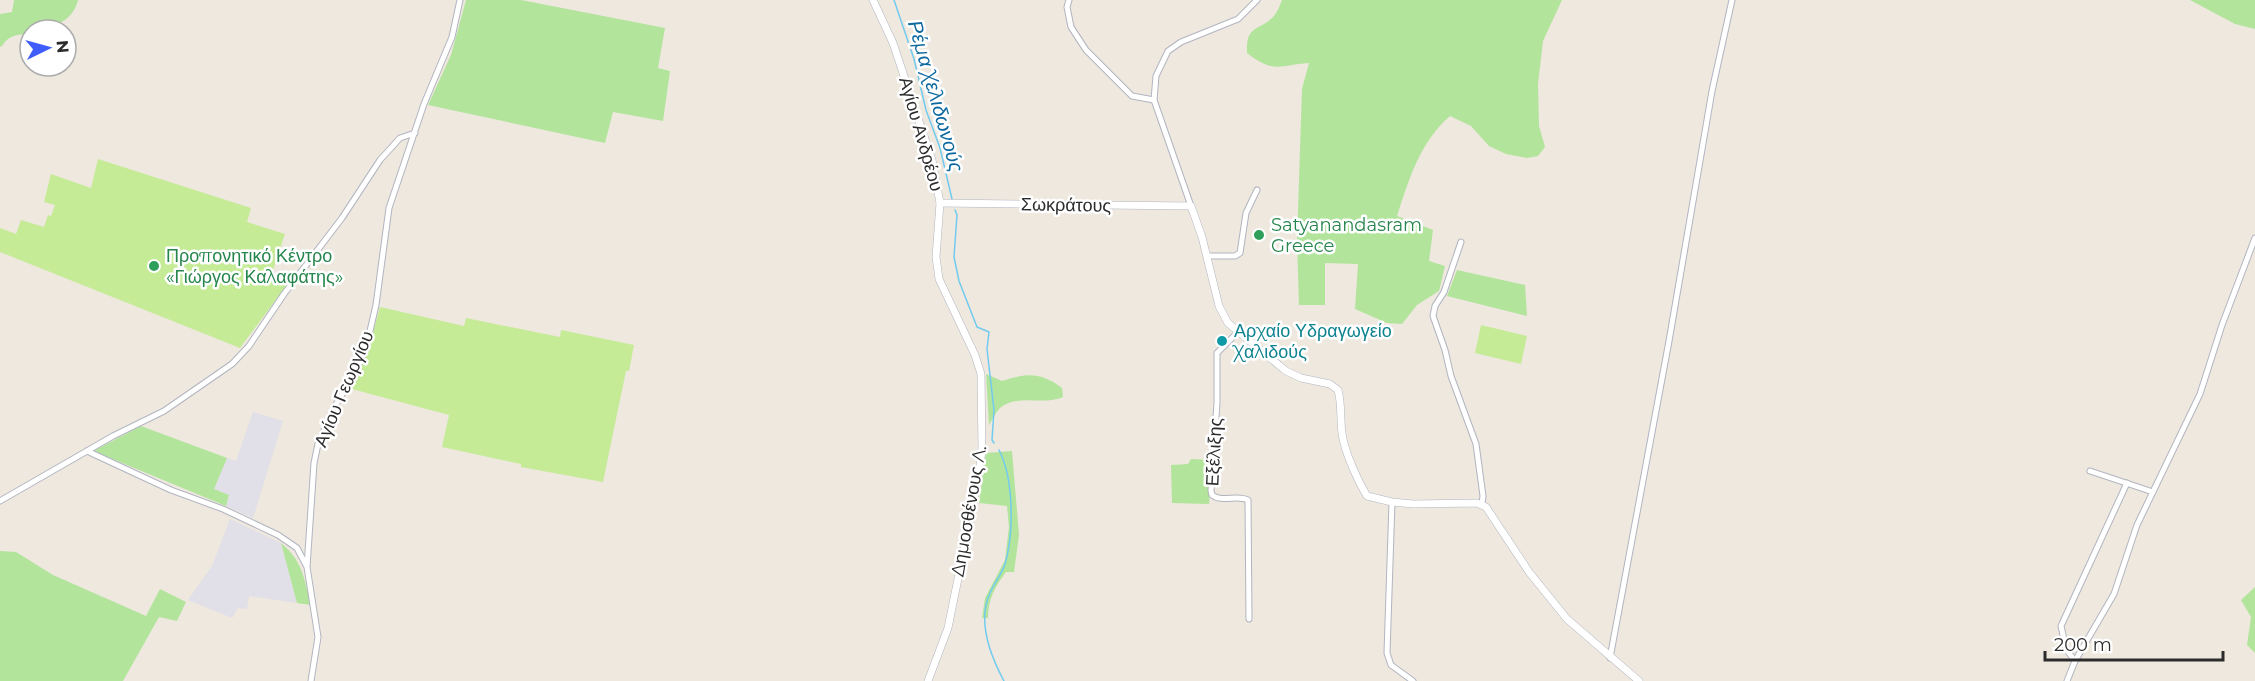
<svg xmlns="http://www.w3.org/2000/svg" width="2255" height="681" viewBox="0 0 2255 681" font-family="Montserrat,sans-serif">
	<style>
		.industrial { fill: #e1dfe7 }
		.green { fill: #b2e49c }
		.pitch { fill: #c6eb97 }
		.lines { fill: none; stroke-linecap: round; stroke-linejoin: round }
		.stream { stroke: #72cbef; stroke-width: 1.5 }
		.minor-casing { stroke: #b2b5c0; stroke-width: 7 }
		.tertiary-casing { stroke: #b2b5c0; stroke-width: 8 }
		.minor { stroke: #fff; stroke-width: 5 }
		.tertiary { stroke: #fff; stroke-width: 7 }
		.leisure-dot { fill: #2e9e5b; stroke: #fff; stroke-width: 2 }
		.culture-dot { fill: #0f9aa8; stroke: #fff; stroke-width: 2 }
		.labels { text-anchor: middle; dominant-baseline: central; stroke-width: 5; stroke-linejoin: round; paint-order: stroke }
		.street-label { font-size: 18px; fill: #2c2c2c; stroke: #fff }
		.leisure-label { font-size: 18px; fill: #27864d; stroke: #fff; text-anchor: start }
		.culture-label { font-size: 18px; fill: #0d838f; stroke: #fff; text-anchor: start }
		.water-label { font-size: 20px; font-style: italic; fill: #0d69a0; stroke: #fff }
	</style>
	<rect width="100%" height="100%" fill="#eee8df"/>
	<g class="industrial">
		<path d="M253 412 283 421 253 518 226 506 229 495 214 489 227 458 236 461Z"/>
		<path d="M230 519 281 543 297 603 249 596 247 609 238 608 232 618 188 600 212 566Z"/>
	</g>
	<g class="green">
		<path d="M14 0H78C73 22 50 30 30 30V34C17 35 10 34 2 46L0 47V14L12 12Z"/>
		<path d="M466 0H521L665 28 658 68 670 71 663 121 613 112 605 143 428 105 451 55Z"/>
		<path d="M1282 0H1562L1543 41 1538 84 1539 126 1545 147 1538 156 1527 158 1506 154 1489 146 1471 126 1450 116C1420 142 1409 179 1397 216L1433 230 1429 261 1445 266 1439 291 1417 305 1402 324 1387 323 1355 309 1358 264 1325 263V305H1299L1297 241 1302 89 1309 63C1279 65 1274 74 1247 53 1246 24 1258 32 1273 17 1277 13 1280 5 1282 0Z"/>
		<path d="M2190 0H2255V29L2235 24Z"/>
		<path d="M1457 270 1525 285 1527 316 1447 296Z"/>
		<path d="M986 374 1002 381C1027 373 1040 372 1062 388L1063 397C1044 406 1018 393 1000 408 996 412 992 420 989 425Z"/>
		<path d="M141 426 227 458 214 489 229 495 226 506 93 451Z"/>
		<path d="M1012 451 1019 535 1014 572H1006C995 587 988 599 988 618H982L985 598 1005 560 1009 527 1007 506 979 503 986 453Z"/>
		<path d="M1191 459 1212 460 1209 504 1172 503 1171 465 1188 464Z"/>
		<path d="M281 543C303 561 304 579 311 605L297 603Z"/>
		<path d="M0 551 16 552 53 575 146 616 160 589 186 602 177 621 159 617 123 681H0Z"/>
		<path d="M2255 587V653L2247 645 2251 617 2241 600Z"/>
	</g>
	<g class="pitch">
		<path d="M98 159 251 208 247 222 285 234 270 279 287 285 240 348 0 252V228L16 234 21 220 44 227 48 215 51 216 55 205 44 202 51 174 91 188Z"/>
		<path d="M380 307 464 326 466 318 560 337 561 330 634 345 629 371H626L603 482 521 467V464L442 447 449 415 348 388 368 350Z"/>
		<path d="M1481 325 1527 336 1521 364 1475 353Z"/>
	</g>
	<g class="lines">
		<g class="stream">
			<path d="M894 0 914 59 926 110 940 148 952 199"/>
			<path d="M955 210 957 215 954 257 959 281 977 327 989 332 987 349 994 410 992 440 994 443"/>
			<path d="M999 450C1014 479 1014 533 1005 564 1002 574 994 583 990 593 977 621 990 655 1004 681"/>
		</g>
		<g class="minor-casing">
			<g id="minor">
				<path d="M1069 0 1067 7 1071 27 1086 50 1132 96 1154 100"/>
				<path d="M1191 206 1154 100 1156 76 1168 51 1181 42 1238 19 1257 0"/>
				<path d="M1461 242 1444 292 1435 306 1433 316 1445 350 1451 376 1476 444 1483 496 1482 504"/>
				<path d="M1207 256H1235L1240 253 1246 213 1257 190"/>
				<path d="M1238 332 1217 353V403L1211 491 1212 495C1222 503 1237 494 1248 500L1249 619"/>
				<path d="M87 451 171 490 223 509 278 535 297 548 306 565"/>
				<path d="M2090 471 2153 492"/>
				<path d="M0 501 113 436 164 411 232 364 249 346 284 294 342 218 380 160 400 138 415 133"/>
				<path d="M1392 502 1387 653 1391 665 1413 681"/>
				<path d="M1610 658 1669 341 1712 91 1732 0"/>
				<path d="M2075 661 2066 649 2061 626 2127 483"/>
				<path d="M311 681 318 637 307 567 314 463 318 444 334 408 356 370 366 348 376 305 389 208 424 104 452 37 460 0"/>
				<path d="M2067 681 2075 661 2114 594 2137 525 2200 394 2222 325 2255 238"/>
			</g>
		</g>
		<g class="tertiary-casing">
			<g id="tertiary">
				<path d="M873 0 893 43 932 160 940 203 936 257 939 279 975 355 981 374 982 450 978 480 948 628 928 681"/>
				<path d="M940 203 1191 206 1202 237 1219 306 1228 323 1286 371 1301 378 1330 384 1338 390C1342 405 1340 419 1342 433 1344 451 1358 481 1367 496L1392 502 1413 504 1477 503 1486 507 1529 572 1567 619 1639 681"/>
			</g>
		</g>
		<use href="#minor" class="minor"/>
		<use href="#tertiary" class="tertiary"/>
	</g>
	<g class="leisure-dot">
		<circle cx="1259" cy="235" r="6"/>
		<circle cx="154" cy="266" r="6"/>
	</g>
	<circle class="culture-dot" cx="1222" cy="341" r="6"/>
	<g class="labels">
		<g class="street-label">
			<text transform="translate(921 134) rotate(74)">Αγίου Ανδρέου</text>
			<text transform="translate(1066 205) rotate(1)">Σωκράτους</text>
			<text transform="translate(344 389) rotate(-67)">Αγίου Γεωργίου</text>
			<text transform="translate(1214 452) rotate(-87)">Εξέλιξης</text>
			<text transform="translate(969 511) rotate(-80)">Δημοσθένους Λ.</text>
		</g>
		<g class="leisure-label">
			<text x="1271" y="225">Satyanandasram<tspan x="1271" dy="21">Greece</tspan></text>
			<text x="166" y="256">Προπονητικό Κέντρο<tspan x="166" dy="21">«Γιώργος Καλαφάτης»</tspan></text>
		</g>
		<g class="culture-label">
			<text x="1234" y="331">Αρχαίο Υδραγωγείο<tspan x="1234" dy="21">Χαλιδούς</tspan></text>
		</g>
		<g class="water-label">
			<text transform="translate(936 96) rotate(74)">Ρέμα Χελιδωνούς</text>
		</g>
	</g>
	<g transform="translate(48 48) rotate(85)"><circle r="28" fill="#ffffff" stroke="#ababab" stroke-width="1.5"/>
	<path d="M0-4.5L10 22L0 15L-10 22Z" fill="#3f5dfb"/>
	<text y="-9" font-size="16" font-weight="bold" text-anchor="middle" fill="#2c2c2c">N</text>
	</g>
	<path d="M2045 651v9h178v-9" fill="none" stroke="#2c2c2c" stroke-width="3"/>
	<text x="2054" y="651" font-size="18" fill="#2c2c2c" stroke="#ffffff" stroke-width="4.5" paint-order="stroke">200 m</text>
</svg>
